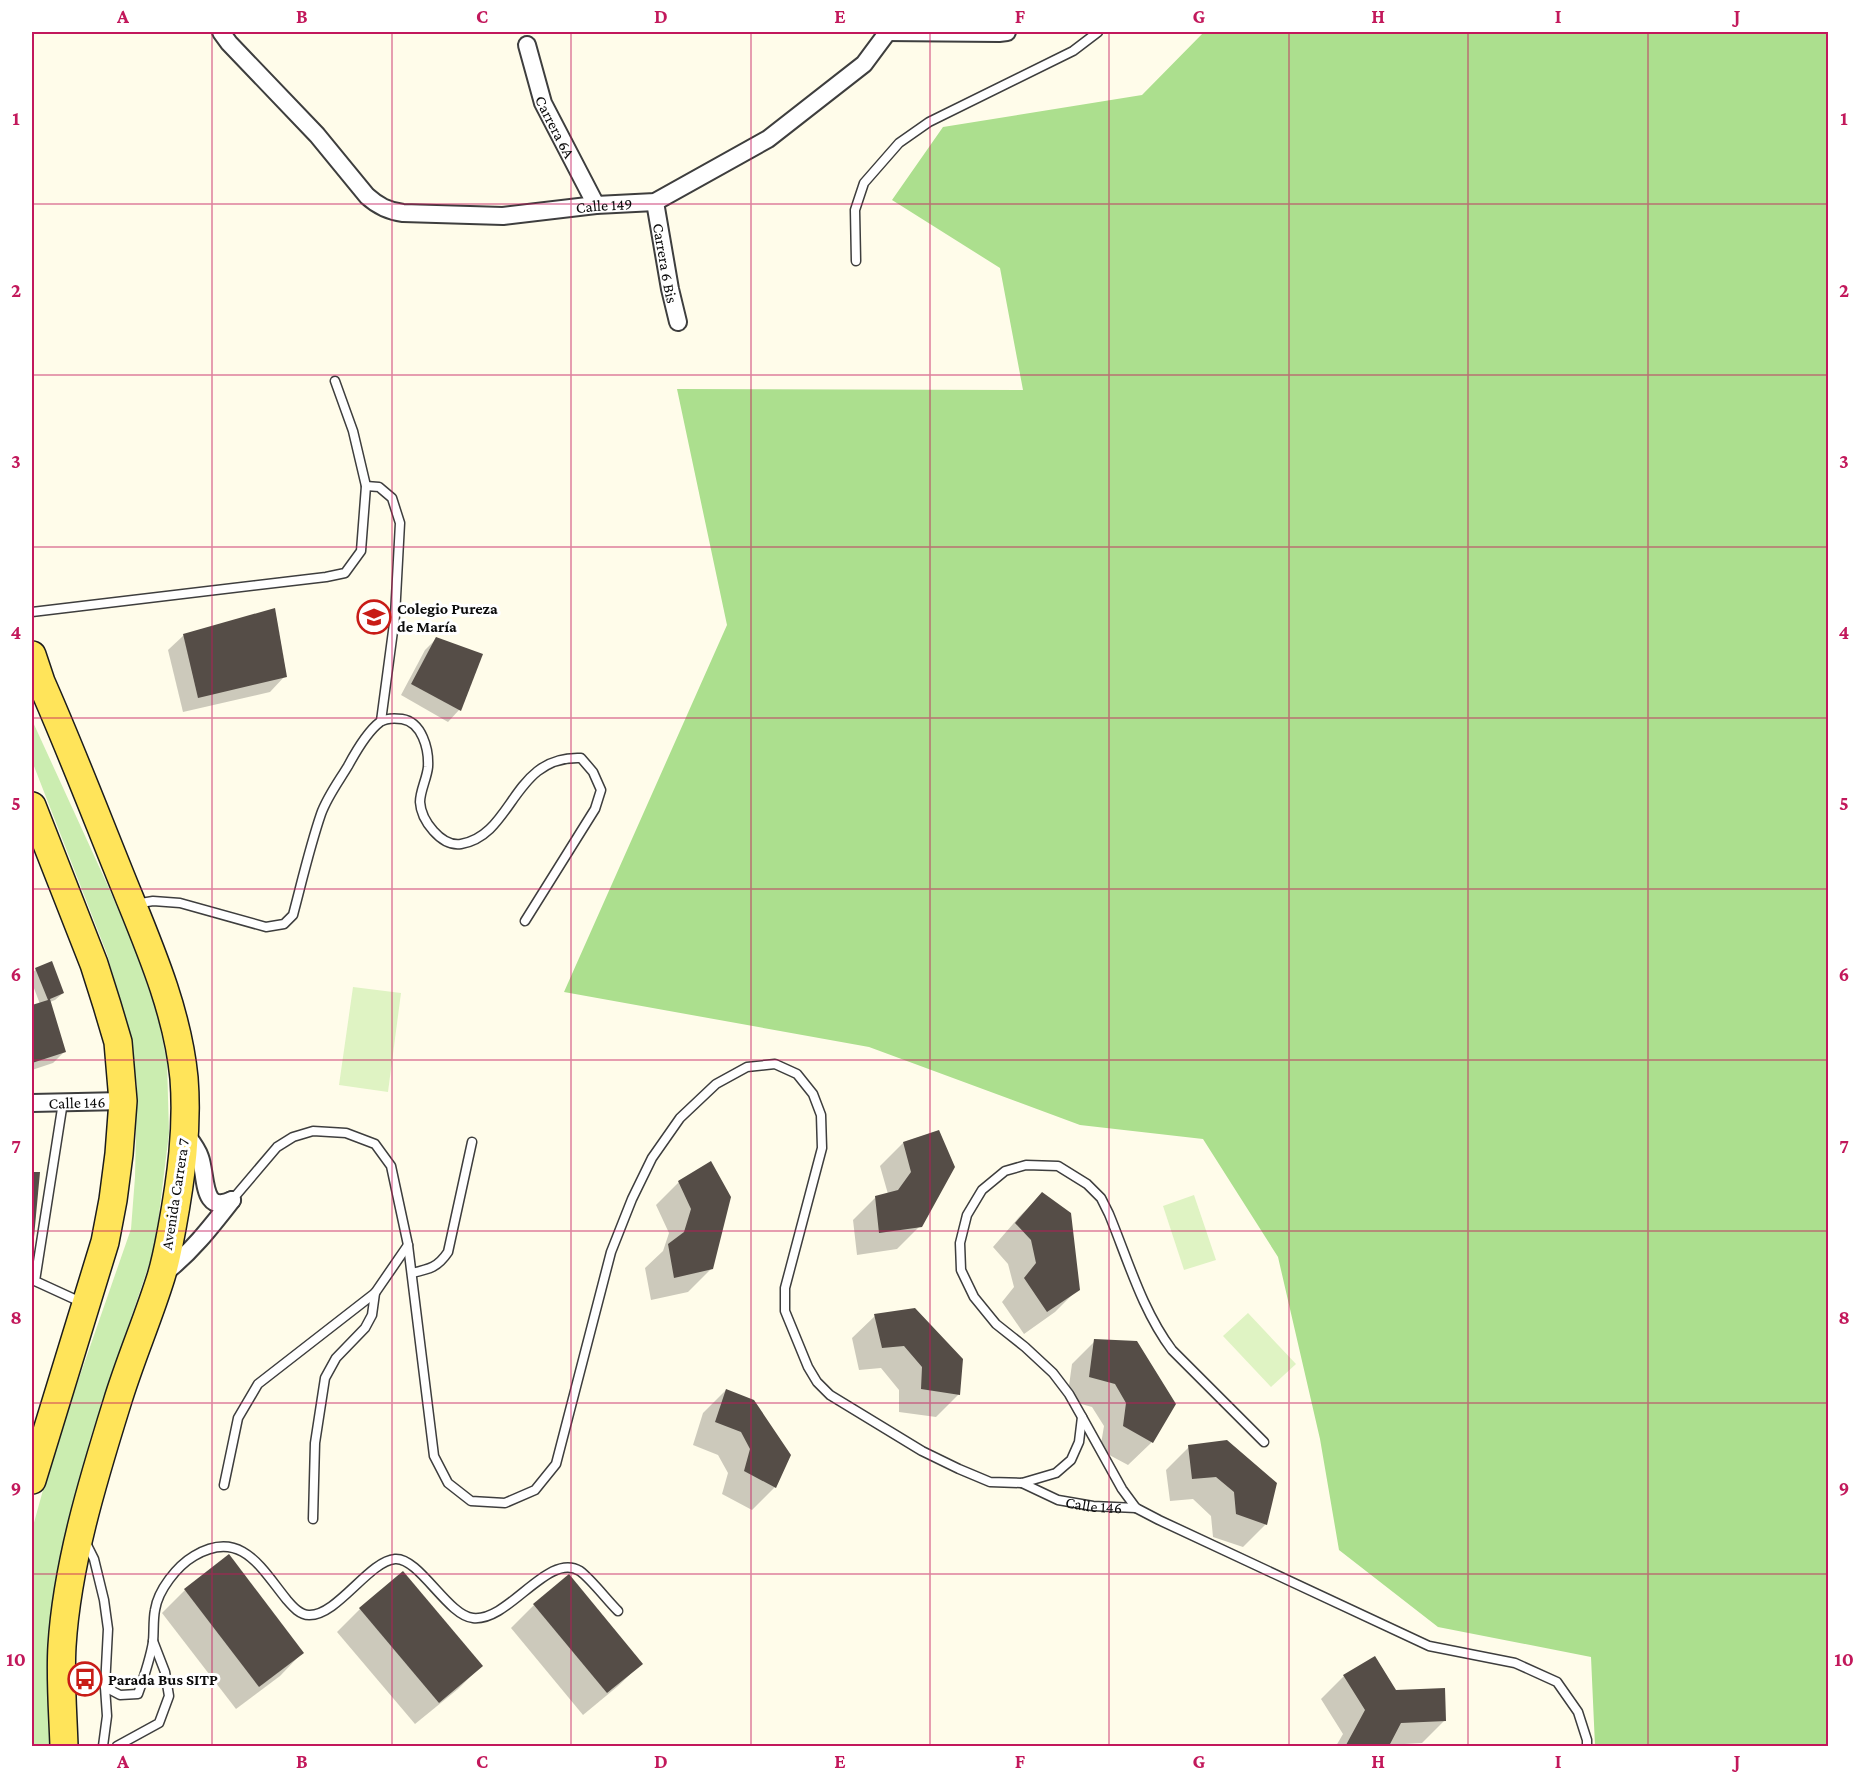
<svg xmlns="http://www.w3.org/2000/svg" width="1860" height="1778" viewBox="0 0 1860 1778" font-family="'Crimson Pro',serif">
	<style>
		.green { fill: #cbedb0 }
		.forest { fill: #acdf8e }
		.pitch { fill: #dff3c3 }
		.shadow { fill: #0003 }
		.building { fill: #554d47 }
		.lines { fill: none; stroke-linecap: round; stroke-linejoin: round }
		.lane-casing { stroke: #3e3e3e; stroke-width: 11 }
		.street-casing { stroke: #3e3e3e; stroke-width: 20 }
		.primary-casing { stroke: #1c1c1c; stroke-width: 30 }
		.lane { stroke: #fff; stroke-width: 8 }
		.street { stroke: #fff; stroke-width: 16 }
		.primary { stroke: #ffe45a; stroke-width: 27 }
		.grid { fill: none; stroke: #c2185b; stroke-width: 1.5; stroke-opacity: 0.55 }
		.labels { text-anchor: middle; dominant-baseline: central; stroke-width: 6; stroke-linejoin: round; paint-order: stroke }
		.street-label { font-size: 16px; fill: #0b0b0b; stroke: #fff }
		.poi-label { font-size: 16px; font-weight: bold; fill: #0b0b0b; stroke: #fff; text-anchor: start }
		.neatline { fill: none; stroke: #c2185b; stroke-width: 2 }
		.grid-label { font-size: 20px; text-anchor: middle; font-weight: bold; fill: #c2185b }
	</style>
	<rect width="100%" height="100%" fill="#fffcea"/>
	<path class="green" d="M32 720 108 886 135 949 157 1013 167 1062 169 1133 155 1247 90 1439 66 1537 52 1746H32V1530L54 1450 131 1229 135 1177 137 1085 125 1019 107 954 32 761Z"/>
	<path class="forest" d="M1204 32H1828V1746H1595L1591 1657 1438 1627 1339 1550 1320 1439 1278 1257 1203 1139 1080 1125 869 1047 564 992 727 625 677 389 1023 390 1000 268 892 200 943 127 1142 95Z"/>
	<g class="pitch">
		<path d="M353 987 401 993 388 1092 339 1085Z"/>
		<path d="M1194 1195 1216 1260 1184 1270 1163 1206Z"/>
		<path d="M1248 1313 1296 1364 1271 1387 1223 1336Z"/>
	</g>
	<g class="shadow">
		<path d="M184 635 285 676 270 692 183 712 168 650Z"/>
		<path d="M436 639 481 655 459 710 448 722 401 695 425 650Z"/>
		<path d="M36 969 63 993 55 1000 50 1002 64 1052 53 1063 32 1070V1006L40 1004 32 983V974Z"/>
		<path d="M939 1132 920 1226 897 1249 857 1255 853 1220 876 1197 888 1194 880 1166 903 1143Z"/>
		<path d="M710 1163 712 1268 688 1292 651 1300 645 1268 663 1251 669 1233 656 1205 679 1182Z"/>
		<path d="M32 1173 39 1174 32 1237Z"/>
		<path d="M1042 1194 1078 1289 1055 1312 1024 1334 1002 1302 1014 1287 1008 1264 993 1247 1019 1217Z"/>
		<path d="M875 1316 959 1394 936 1417 899 1412V1390L881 1368 859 1370 852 1338Z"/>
		<path d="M1095 1341 1174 1404 1151 1443 1128 1465 1100 1450 1104 1426 1092 1407 1067 1400 1072 1364Z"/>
		<path d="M726 1390 775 1487 752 1510 722 1494 728 1473 718 1455 693 1445 703 1413Z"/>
		<path d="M1226 1441 1266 1524 1243 1547 1213 1537 1211 1516 1193 1499 1170 1501 1166 1470 1189 1447Z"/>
		<path d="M185 1590 302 1653 280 1676 236 1709 162 1613Z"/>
		<path d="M534 1605 641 1664 618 1686 583 1715 511 1628Z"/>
		<path d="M360 1609 481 1666 458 1689 415 1724 337 1632Z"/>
		<path d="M1374 1658 1396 1692 1445 1720 1422 1743 1388 1745 1387 1746H1336L1343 1734 1321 1699 1344 1676Z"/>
	</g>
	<g class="building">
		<path d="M275 608 287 677 198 698 183 634Z"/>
		<path d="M436 637 483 654 461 711 411 684Z"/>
		<path d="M52 961 64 993 50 999 66 1052 32 1063V1005L48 1000 35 968Z"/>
		<path d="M939 1130 955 1167 922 1227 879 1233 875 1196 898 1190 911 1172 903 1142Z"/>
		<path d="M711 1161 731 1197 713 1269 674 1278 668 1244 684 1232 691 1209 678 1181Z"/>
		<path d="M32 1172H40L34 1237H32Z"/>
		<path d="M1042 1192 1071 1213 1080 1290 1047 1312 1024 1278 1036 1263 1031 1240 1015 1223Z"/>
		<path d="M915 1308 963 1359 960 1395 921 1389 922 1367 904 1346 882 1348 874 1314Z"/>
		<path d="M1094 1339 1137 1341 1176 1404 1153 1443 1123 1426 1126 1403 1115 1384 1089 1377Z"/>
		<path d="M726 1389 754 1400 791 1455 776 1488 744 1471 750 1449 741 1432 715 1422Z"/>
		<path d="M1227 1440 1277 1483 1267 1525 1236 1514 1234 1492 1216 1477 1192 1479 1188 1445Z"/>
		<path d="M229 1554 304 1653 259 1687 184 1589Z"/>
		<path d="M403 1571 483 1666 439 1703 359 1608Z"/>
		<path d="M569 1574 643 1664 607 1693 533 1604Z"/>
		<path d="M1375 1656 1396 1690 1445 1688 1446 1721 1401 1723 1389 1746 1346 1745 1365 1710 1343 1675Z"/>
	</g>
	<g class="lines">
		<g class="lane-casing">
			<g id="lane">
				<path d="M856 261 855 210 864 183 899 143 929 122 1073 51 1098 32"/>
				<path d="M366 486 379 487 392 498 400 523 395 616 381 721"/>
				<path d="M32 612 326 577 345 573 361 551 366 486 353 431 335 381"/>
				<path d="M135 904 153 901 180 903 266 927 284 924 293 915C302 881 310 846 321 814 327 797 339 781 348 766 355 753 368 731 380 722 386 718 395 718 402 719 422 722 429 749 428 767 427 778 420 791 420 802 421 820 441 847 461 844 514 835 512 755 581 758L593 772 601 790 595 809 525 921"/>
				<path d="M63 1102 35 1281 83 1303"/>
				<path d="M232 1200 277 1147 293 1137 313 1131 346 1133 375 1144 391 1166 408 1245 434 1456 448 1483 471 1501 505 1503 535 1490 556 1464 611 1252 632 1199 652 1158 680 1118 716 1084 747 1067 775 1064 797 1074 813 1094 821 1115 822 1148 785 1288V1311L808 1367 817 1382 830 1395 922 1451 959 1469 990 1482 1022 1483 1056 1473 1071 1460 1079 1442 1082 1417 1069 1394 1053 1373 1025 1347 996 1324 974 1297 961 1270 960 1243 967 1215 982 1190 1005 1171 1026 1165 1058 1166 1087 1184 1101 1198 1109 1214C1128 1260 1142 1310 1172 1350L1264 1442"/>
				<path d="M412 1273C430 1269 438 1267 448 1252L472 1142"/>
				<path d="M1082 1417 1122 1489 1136 1508 1159 1520 1429 1646 1515 1663 1557 1682 1578 1712 1587 1740V1746"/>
				<path id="s1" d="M1022 1483 1058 1500 1093 1506 1136 1508"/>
				<path d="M224 1485 238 1418 258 1384 375 1293 408 1245"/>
				<path d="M313 1519 315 1443 325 1378 336 1358 365 1328 372 1315 375 1293"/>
				<path d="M85 1541 94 1559 104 1600 108 1629 105 1687 107 1716 103 1746"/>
				<path d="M105 1687 120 1695 138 1694C144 1677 150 1660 153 1642 154 1631 153 1620 155 1610 158 1590 177 1566 194 1556 241 1528 261 1568 287 1600 293 1607 300 1615 309 1615 337 1616 369 1561 395 1559 419 1557 448 1616 473 1618 509 1622 548 1551 580 1571 591 1579 607 1600 618 1611"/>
				<path d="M117 1746 159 1723 169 1696 165 1672 153 1641"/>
			</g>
		</g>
		<g class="street-casing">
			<g id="street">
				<path id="s2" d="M221 32 229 43 317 135 367 196C378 206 388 211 403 213L503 216 596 205 655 202 768 139 864 64 887 33"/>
				<path d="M885 32 999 33 1007 32"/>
				<path id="s3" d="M527 45 543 103 596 205"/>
				<path id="s4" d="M655 202 670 289 678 322"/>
				<path id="s5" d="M32 1103 123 1101"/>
				<path d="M185 1133C191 1141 197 1148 200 1157 207 1176 201 1215 232 1200"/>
				<path d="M162 1275C190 1254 211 1227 232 1200"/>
			</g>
		</g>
		<g class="primary-casing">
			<g id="primary">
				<path d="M32 655 41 682C68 743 92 805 117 867 144 935 177 1005 184 1078 188 1128 181 1179 172 1228 169 1244 166 1261 161 1277 148 1319 130 1360 117 1403 93 1480 67 1565 62 1646 60 1679 63 1714 64 1746"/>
				<path d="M32 806 94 964 107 1005 118 1042 123 1101 119 1154 113 1200 105 1242 32 1480"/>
			</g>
		</g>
		<use href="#lane" class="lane"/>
		<use href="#street" class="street"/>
		<use href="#primary" class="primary"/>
	</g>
	<path class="grid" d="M212 32V1746M392 32V1746M571 32V1746M751 32V1746M930 32V1746M1109 32V1746M1289 32V1746M1468 32V1746M1648 32V1746M32 204H1828M32 375H1828M32 547H1828M32 718H1828M32 889H1828M32 1060H1828M32 1231H1828M32 1403H1828M32 1574H1828"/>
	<defs>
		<g id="school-ring" transform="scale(1.725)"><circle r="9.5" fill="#fff" stroke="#c81c17" stroke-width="1.5"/><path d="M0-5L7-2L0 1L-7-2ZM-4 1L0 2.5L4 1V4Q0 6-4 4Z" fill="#c81c17"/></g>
		<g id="bus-ring" transform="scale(1.725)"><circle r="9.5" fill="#fff" stroke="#c81c17" stroke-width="1.5"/><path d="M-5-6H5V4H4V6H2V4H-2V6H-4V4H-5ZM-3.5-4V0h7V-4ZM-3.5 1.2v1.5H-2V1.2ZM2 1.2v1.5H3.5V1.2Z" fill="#c81c17"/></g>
	</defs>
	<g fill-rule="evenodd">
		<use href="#school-ring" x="374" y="617"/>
		<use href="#bus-ring" x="85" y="1679"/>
	</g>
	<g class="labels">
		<g class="street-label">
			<text stroke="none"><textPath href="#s3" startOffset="87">Carrera 6A</textPath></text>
			<text stroke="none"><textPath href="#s2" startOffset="462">Calle 149</textPath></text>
			<text stroke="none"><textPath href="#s4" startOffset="62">Carrera 6 Bis</textPath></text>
			<text stroke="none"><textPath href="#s5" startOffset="45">Calle 146</textPath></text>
			<text transform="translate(175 1194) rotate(-81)">Avenida Carrera 7</text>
			<text stroke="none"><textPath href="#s1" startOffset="76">Calle 146</textPath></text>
		</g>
		<g class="poi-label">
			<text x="397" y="608">Colegio Pureza<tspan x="397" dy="18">de María</tspan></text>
			<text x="108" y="1679">Parada Bus SITP</text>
		</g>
	</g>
	<rect width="1860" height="1778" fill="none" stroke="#ffffff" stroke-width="66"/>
	<rect x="33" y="33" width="1794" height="1712" class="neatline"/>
	<g class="grid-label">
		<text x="123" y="23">A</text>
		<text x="302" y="23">B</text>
		<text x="482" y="23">C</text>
		<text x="661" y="23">D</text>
		<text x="840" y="23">E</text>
		<text x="1020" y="23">F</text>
		<text x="1199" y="23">G</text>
		<text x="1378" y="23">H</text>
		<text x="1558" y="23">I</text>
		<text x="1737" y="23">J</text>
		<text x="16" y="125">1</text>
		<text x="1844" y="125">1</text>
		<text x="16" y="297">2</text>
		<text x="1844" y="297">2</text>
		<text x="16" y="468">3</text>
		<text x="1844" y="468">3</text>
		<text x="16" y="639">4</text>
		<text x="1844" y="639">4</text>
		<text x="16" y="810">5</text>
		<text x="1844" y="810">5</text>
		<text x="16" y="981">6</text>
		<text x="1844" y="981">6</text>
		<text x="16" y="1153">7</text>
		<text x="1844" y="1153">7</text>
		<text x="16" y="1324">8</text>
		<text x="1844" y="1324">8</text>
		<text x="16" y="1495">9</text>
		<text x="1844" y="1495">9</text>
		<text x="16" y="1666">10</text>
		<text x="1844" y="1666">10</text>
		<text x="123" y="1768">A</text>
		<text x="302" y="1768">B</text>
		<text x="482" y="1768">C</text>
		<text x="661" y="1768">D</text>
		<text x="840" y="1768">E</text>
		<text x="1020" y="1768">F</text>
		<text x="1199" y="1768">G</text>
		<text x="1378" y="1768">H</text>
		<text x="1558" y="1768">I</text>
		<text x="1737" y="1768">J</text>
	</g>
</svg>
